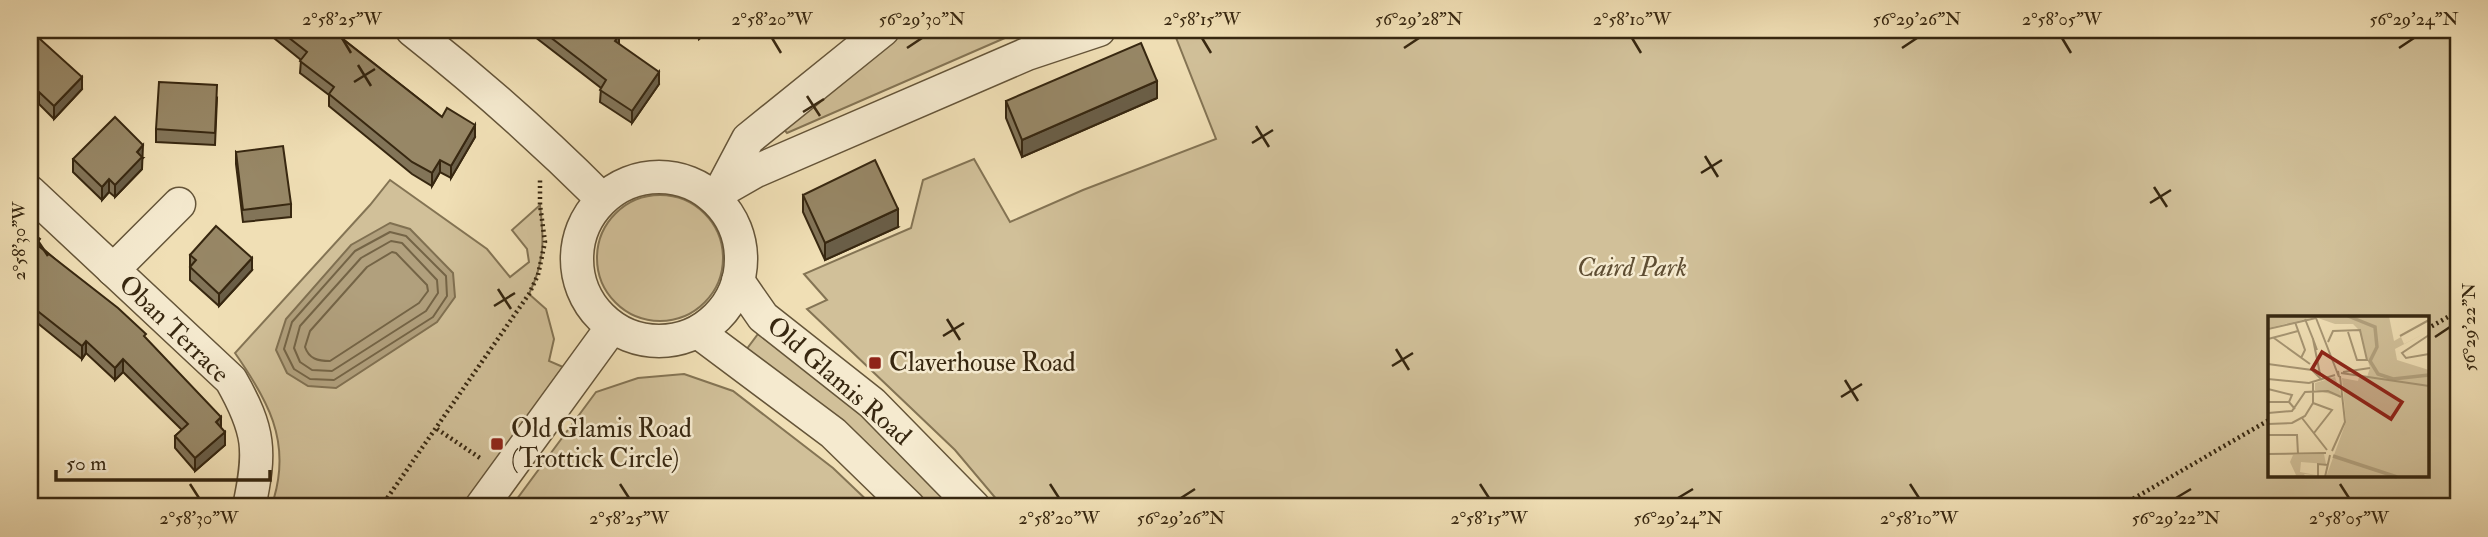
<svg xmlns="http://www.w3.org/2000/svg" width="2488" height="537" viewBox="0 0 2488 537" font-family="'IM FELL Double Pica',serif">
	<style>
		.green { fill: #d1c099; stroke: #847454; stroke-width: 2; fill-rule: evenodd }
		.water { fill: #b1a07d; stroke: #807051; stroke-width: 2 }
		.lines { fill: none; stroke-linecap: round; stroke-linejoin: round }
		.shore { stroke: #746446; stroke-width: 2 }
		.minor-casing { stroke: #655539; stroke-width: 35 }
		.path { stroke: #372710; stroke-width: 4.5; stroke-dasharray: 2 3.5; stroke-linecap: butt }
		.minor { stroke: #f5eacf; stroke-width: 32 }
		.wall { fill: #827458; stroke: #372710; stroke-width: 2 }
		.shaded-wall { fill: #6a5e47; stroke: #372710; stroke-width: 2 }
		.building { fill: #978766; stroke: #372710; stroke-width: 2 }
		.ticks { fill: none; stroke: #372710; stroke-width: 2.5 }
		.poi-dot { fill: #8f2418; stroke: #f5eacf; stroke-width: 2.5 }
		.labels { text-anchor: middle; dominant-baseline: central; stroke-width: 5; stroke-linejoin: round; paint-order: stroke }
		.park-label { font-size: 26px; font-style: italic; fill: #5e4d32; stroke: #f5eacf }
		.street-label { font-size: 26px; fill: #372710; stroke: #f5eacf }
		.poi-label { font-size: 26px; fill: #372710; stroke: #f5eacf; text-anchor: start }
		.inset-river { fill: none; stroke: #b1a07d; stroke-width: 3.5 }
		.inset-road { fill: none; stroke: #a69573; stroke-width: 2 }
		.view { fill: #8f2418; fill-opacity: 0.15; stroke: #8f2418; stroke-width: 3.5 }
		.inset-edge { fill: none; stroke: #372710; stroke-width: 3.5 }
		.neatline { fill: none; stroke: #372710; stroke-width: 2.5 }
		.ticks-label { font-size: 18px; text-anchor: middle; fill: #372710 }
	</style>
	<rect width="100%" height="100%" fill="#f0dfb5"/>
	<filter id="stains"><feTurbulence type="fractalNoise" baseFrequency=".00286" numOctaves="4"/><feColorMatrix values="0 0 0 0 .2 0 0 0 0 .09 0 0 0 0 .02 0 0 0 .5 -.17"/></filter>
	<radialGradient id="worn" r=".72"><stop offset=".6" stop-color="#630" stop-opacity="0"/><stop offset="1" stop-color="#630" stop-opacity=".3"/></radialGradient>
	<g class="green">
		<path d="M899 30H1011L1014 34 787 133 780 125Z"/>
		<path d="M1173 30H2458V507H1003L955 450 807 309 827 300 804 274 911 228 923 180 974 159 1010 222 1083 190 1216 139ZM2269 318H2427V476H2269Z"/>
		<path d="M390 180 487 249 510 277 529 262 527 249 512 230 540 205C544 240 545 261 529 294L546 309 554 339 549 361 563 367 464 507H288L274 498C291 440 267 399 235 353L370 205Z"/>
		<circle cx="660" cy="258" r="63"/>
		<path d="M758 334 862 412 954 507H930L847 427 746 350Z"/>
		<path d="M684 374 733 391 833 468 874 507H511L596 392 638 378Z"/>
	</g>
	<path class="water" d="M390 223 410 229 453 273 455 297 437 322 336 388 308 386 287 373 276 350 286 319 351 245Z"/>
	<g class="lines">
		<g class="shore">
			<path d="M390 232 406 236 446 276 447 296 433 317 334 380 310 379 294 369 284 349 292 322 355 251Z"/>
			<path d="M391 241 402 243 437 280 438 293 426 311 332 371 312 370 300 362 294 348 300 326 361 258Z"/>
			<path d="M392 252 396 253 427 285 428 291 419 303 330 361C318 361 309 359 305 347L310 331 367 267Z"/>
		</g>
		<g class="minor-casing">
			<g id="minor">
				<path d="M412 30C479 83 542 139 602 199"/>
				<circle cx="659" cy="259" r="82"/>
				<path d="M30 192 231 380C260 431 261 451 249 507"/>
				<path d="M720 192 748 139 883 30"/>
				<path d="M712 196 754 172 1027 54 1099 30"/>
				<path d="M113 270 179 204"/>
				<path d="M738 281 763 317 872 403 974 507"/>
				<path d="M698 332 833 433 909 507"/>
				<path d="M481 507 612 327"/>
			</g>
		</g>
		<g class="path">
			<path d="M2427 329 2458 311"/>
			<path d="M437 429 480 458"/>
			<path d="M381 507 529 294 538 275 545 242 540 205V180"/>
			<path d="M2119 507 2269 420"/>
		</g>
		<use href="#minor" class="minor"/>
	</g>
	<g class="wall">
		<path d="M30 30 82 89 54 119 39 104 35 109 30 104Z"/>
		<path d="M264 30H338L343 39 442 117 475 137 451 178 440 172 432 186 412 174 329 106V95L300 73 301 60Z"/>
		<path d="M526 30H613L619 44 659 84 632 123 600 102 601 88Z"/>
		<path d="M691 30H709L699 39Z"/>
		<path d="M217 98 215 145 156 142V129Z"/>
		<path d="M1157 98 1022 157 1006 118V101Z"/>
		<path d="M236 152 291 204V217L243 222 236 164Z"/>
		<path d="M143 158 142 159V169L115 197 109 192 102 200 73 172V159Z"/>
		<path d="M803 195 898 227 825 260 803 212Z"/>
		<path d="M30 231 40 246 146 339 221 429 225 445 195 471 175 448V436L182 430 123 372 115 380 86 353 82 359 30 317Z"/>
		<path d="M190 255 252 270 219 306 190 280Z"/>
	</g>
	<g class="shaded-wall">
		<path d="M699 30H709L699 39Z"/>
		<path d="M619 35V47L615 41Z"/>
		<path d="M659 72V84L632 123V111Z"/>
		<path d="M82 77V89L54 119V106Z"/>
		<path d="M1157 81V98L1022 157V140Z"/>
		<path d="M39 92V104L35 109V97Z"/>
		<path d="M475 125V137L451 178V166Z"/>
		<path d="M143 145 142 169 115 197V185L137 152Z"/>
		<path d="M440 160V172L432 186V173Z"/>
		<path d="M109 179V192L102 200V187Z"/>
		<path d="M898 209V227L825 260V243Z"/>
		<path d="M252 258V270L219 306V294Z"/>
		<path d="M86 341V353L82 359V346Z"/>
		<path d="M123 359V372L115 380V368Z"/>
		<path d="M221 417V429L216 422Z"/>
		<path d="M225 432V445L195 471V458Z"/>
	</g>
	<g class="building">
		<path d="M30 30 82 77 54 106 39 92 35 97 30 92Z"/>
		<path d="M279 30H338L343 34 340 37 442 117 447 108 475 125 451 166 440 160 432 173 412 162 329 94 334 87 300 61 307 52Z"/>
		<path d="M541 30H613L619 35 615 41 659 72 632 111 600 90 606 80Z"/>
		<path d="M1141 43 1157 81 1022 140 1006 101Z"/>
		<path d="M159 82 217 85 215 133 156 129Z"/>
		<path d="M115 117 143 145 137 152 142 157 115 185 109 179 102 187 73 159Z"/>
		<path d="M283 146 291 204 243 210 236 152Z"/>
		<path d="M875 160 898 209 825 243 803 195Z"/>
		<path d="M216 226 252 258 219 294 190 267 196 260 190 255Z"/>
		<path d="M30 231 40 239 36 244 118 308 146 334 144 336 221 417 216 422 225 432 195 458 175 436 188 424 123 359 115 368 86 341 82 346 30 305Z"/>
	</g>
	<path class="ticks" d="M342 38 351 53M772 38 781 53M1202 38 1211 53M1632 38 1641 53M2062 38 2071 53M907 48 922 38M1404 48 1419 38M1902 48 1917 38M2399 48 2414 38M358 65 371 86M354 82 375 69M807 96 820 116M803 112 824 99M1256 126 1269 147M1252 143 1273 130M1705 156 1718 177M1701 173 1722 160M2154 187 2167 207M2150 203 2171 190M38 241 48 256M498 289 511 309M494 306 515 293M947 319 960 340M943 336 964 323M2435 337 2450 327M1396 349 1409 370M1392 366 1413 353M1845 380 1858 401M1841 397 1862 384M190 484 199 498M620 484 629 498M1050 484 1059 498M1480 484 1489 498M1910 484 1919 498M2340 484 2349 498M1181 498 1195 489M1678 498 1693 489M2176 498 2191 489"/>
	<g class="poi-dot">
		<rect x="868" y="356" width="14" height="14" rx="3.5"/>
		<rect x="490" y="437" width="14" height="14" rx="3.5"/>
	</g>
	<g class="labels">
		<g class="park-label">
			<text x="1632" y="268">Caird Park</text>
		</g>
		<g class="street-label">
			<text transform="translate(174 329) rotate(44)">Oban Terrace</text>
			<text transform="translate(839 381) rotate(41)">Old Glamis Road</text>
		</g>
		<g class="poi-label">
			<text x="889" y="363">Claverhouse Road</text>
			<text x="511" y="429">Old Glamis Road<tspan x="511" dy="30">(Trottick Circle)</tspan></text>
		</g>
	</g>
	<g transform="translate(2268 316)">
		<rect width="161" height="161" fill="#f0dfb5"/>
		<path d="M0 0H121L126 25 133 21 136 28 161 15 127 33 129 44 161 54V161H58L78 106 74 62 90 65 91 61H99L102 52 91 14 85 8H67L47 1 0 12ZM67 61 74 81 47 74V67ZM56 138 58 148 33 146 32 156 48 159 36 158 38 161H23L28 159 22 146 25 139Z" fill="#d1c099"/>
		<path class="inset-river" d="M80 0 107 11 109 31 102 45 110 58 125 63 161 59M65 140 129 161"/>
		<path class="inset-road" d="M48 2 71 61 70 55M37 3 45 23M27 6 37 34 33 42M0 13 48 2M161 19 134 37 138 42 161 38M132 20 161 4M6 22 42 48M0 23 30 15M60 26 65 15 92 14 99 44H89L80 16M49 34 45 23 52 58M0 48 44 54 54 64M75 56 102 52M73 57 161 70M0 63 41 67 67 59M0 73 24 79 21 86M0 86H21L27 93M45 87 64 94 46 117M0 97 24 95 37 76 60 75 73 81M34 102 59 134M0 108 24 107 37 100 45 87V67M0 119H29L30 138M64 135 77 106 72 60M0 138 58 137M50 160V148L60 149M57 161 62 139"/>
		<path class="view" d="M54 36 134 86 123 103 44 53Z"/>
		<rect width="161" height="161" class="inset-edge"/>
	</g>
	<rect width="2488" height="537" fill="none" stroke="#f0dfb5" stroke-width="77"/>
	<path d="M56 470v10h214v-10" fill="none" stroke="#372710" stroke-width="3.5"/>
	<text x="66" y="470" font-size="21" fill="#372710" stroke="#f5eacf" stroke-width="5" paint-order="stroke">50 m</text>
	<rect x="38" y="38" width="2412" height="460" class="neatline"/>
	<g class="ticks-label">
		<text x="342" y="25">2°58'25"W</text>
		<text x="772" y="25">2°58'20"W</text>
		<text x="922" y="25">56°29'30"N</text>
		<text x="1202" y="25">2°58'15"W</text>
		<text x="1419" y="25">56°29'28"N</text>
		<text x="1632" y="25">2°58'10"W</text>
		<text x="1917" y="25">56°29'26"N</text>
		<text x="2062" y="25">2°58'05"W</text>
		<text x="2414" y="25">56°29'24"N</text>
		<text transform="translate(19 241) rotate(-90)" y="6">2°58'30"W</text>
		<text transform="translate(2469 327) rotate(-90)" y="6">56°29'22"N</text>
		<text x="199" y="524">2°58'30"W</text>
		<text x="629" y="524">2°58'25"W</text>
		<text x="1059" y="524">2°58'20"W</text>
		<text x="1181" y="524">56°29'26"N</text>
		<text x="1489" y="524">2°58'15"W</text>
		<text x="1678" y="524">56°29'24"N</text>
		<text x="1919" y="524">2°58'10"W</text>
		<text x="2176" y="524">56°29'22"N</text>
		<text x="2349" y="524">2°58'05"W</text>
	</g>
	<rect width="100%" height="100%" filter="url(#stains)"/>
	<rect width="100%" height="100%" fill="url(#worn)"/>
</svg>
